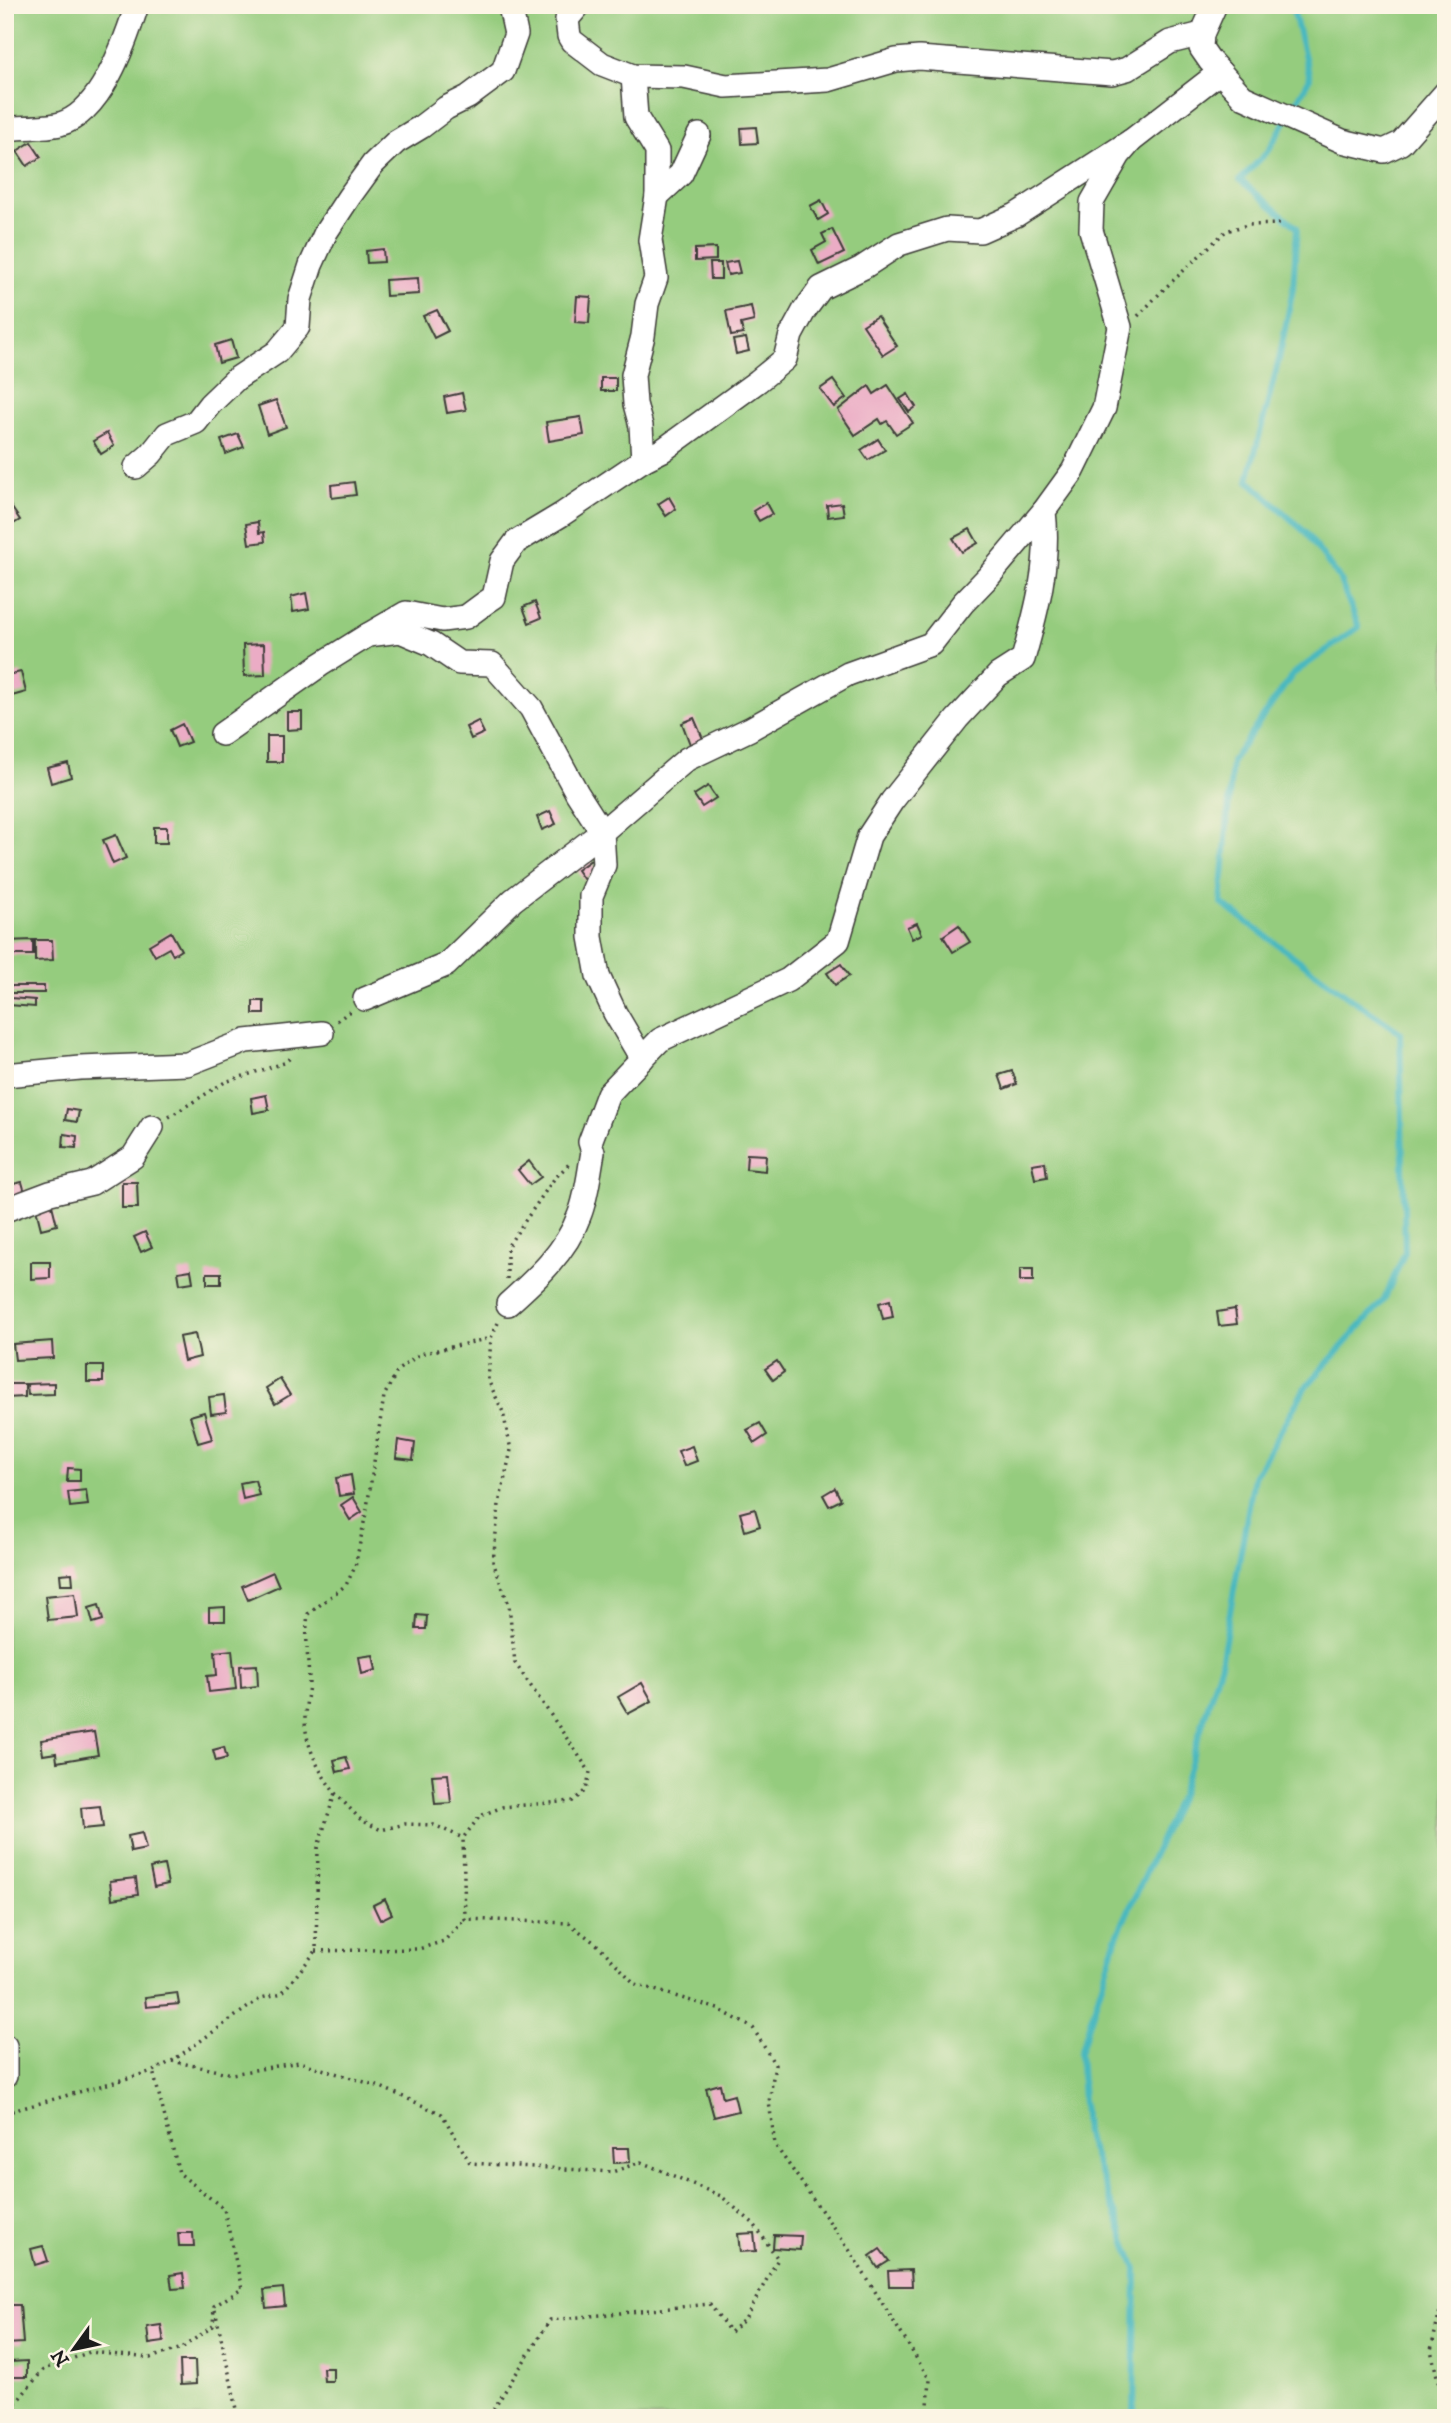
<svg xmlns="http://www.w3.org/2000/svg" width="1451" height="2423" viewBox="0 0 1451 2423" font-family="'IM FELL DW Pica',serif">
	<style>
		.green { fill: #95cc7e; stroke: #58744d; stroke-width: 2 }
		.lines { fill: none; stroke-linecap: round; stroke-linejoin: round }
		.stream { stroke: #48b8bf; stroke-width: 6 }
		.building { fill: #ebacc5 }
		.minor-casing { stroke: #3c3b37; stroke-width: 26 }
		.path { stroke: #3c3b37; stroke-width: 3.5; stroke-dasharray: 2 5; stroke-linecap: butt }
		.minor { stroke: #fff; stroke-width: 23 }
	</style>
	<rect width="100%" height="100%" fill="#fcf5e5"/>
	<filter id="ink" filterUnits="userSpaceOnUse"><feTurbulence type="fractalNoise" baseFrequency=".0143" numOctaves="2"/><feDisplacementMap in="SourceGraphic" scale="14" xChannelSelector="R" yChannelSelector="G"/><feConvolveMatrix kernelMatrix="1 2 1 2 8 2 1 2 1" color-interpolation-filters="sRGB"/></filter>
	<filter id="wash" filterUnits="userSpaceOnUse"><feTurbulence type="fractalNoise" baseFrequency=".00686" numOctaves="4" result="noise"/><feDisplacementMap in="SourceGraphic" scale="28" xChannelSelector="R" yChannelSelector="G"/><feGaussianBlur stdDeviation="1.57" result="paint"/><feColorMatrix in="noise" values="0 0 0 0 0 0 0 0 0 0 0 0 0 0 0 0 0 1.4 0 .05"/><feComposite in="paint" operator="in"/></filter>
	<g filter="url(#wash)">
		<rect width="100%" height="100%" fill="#f4ebd3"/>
		<rect class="green" x="5" y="5" width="1441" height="2413"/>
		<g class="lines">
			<path class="stream" d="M1134 2418 1136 2269 1085 2133 1080 2053 1117 1936 1181 1794 1221 1663 1254 1477 1305 1388 1384 1300 1405 1252 1400 1032 1353 1000 1221 903 1232 761 1293 674 1359 627 1339 578 1305 532 1248 480 1279 359 1293 289 1297 227 1240 180 1269 150 1310 78 1294 13 1288 5"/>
		</g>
		<g id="blocks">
			<g class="building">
				<path d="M756 127 758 143 742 144 741 128Z"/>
				<path d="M31 142 41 157 27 166 17 151Z"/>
				<path d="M821 200 828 214 818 220 810 206Z"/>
				<path d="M832 229 844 253 819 265 812 250 826 242 822 234Z"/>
				<path d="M716 248V260L695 261V249Z"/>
				<path d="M383 249 384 262 367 263 366 251Z"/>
				<path d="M737 261 740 273 728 275 725 263Z"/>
				<path d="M710 263H721V279H711Z"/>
				<path d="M418 278 419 294 386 296 385 280Z"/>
				<path d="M577 296 591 297 589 323 575 322Z"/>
				<path d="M751 306 754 321 741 324 743 334 731 336 726 311Z"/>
				<path d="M437 310 448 331 434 338 423 316Z"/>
				<path d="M877 316 897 346 883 355 863 325Z"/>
				<path d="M746 338 749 351 736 354 733 340Z"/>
				<path d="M231 340 236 358 219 363 215 345Z"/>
				<rect x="601" y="378" width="15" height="13"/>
				<path d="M833 380 846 398 834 407 820 389Z"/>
				<path d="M888 385 913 423 896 434 887 421 882 424 879 419 855 435 838 410 869 386 874 394Z"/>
				<path d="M462 393 466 410 447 413 444 397Z"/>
				<path d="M908 394 916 407 909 412 900 399Z"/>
				<path d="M276 400 286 427 267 434 258 406Z"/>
				<path d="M581 417 584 435 549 441 546 422Z"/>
				<path d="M107 433 114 446 101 454 93 441Z"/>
				<path d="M238 434 244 447 226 454 221 440Z"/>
				<path d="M878 439 885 450 868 460 861 450Z"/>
				<path d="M354 482 356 495 332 498 331 485Z"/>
				<path d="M669 497 676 509 666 516 658 504Z"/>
				<path d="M766 503 772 514 759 521 753 511Z"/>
				<path d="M842 503 844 515 828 517 827 505Z"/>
				<path d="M10 505 20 520 5 529V508Z"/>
				<path d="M258 522 259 533 264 532 265 542 249 544 246 524Z"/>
				<path d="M970 529 978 543 962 552 953 538Z"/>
				<path d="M306 593 309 609 293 612 291 597Z"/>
				<path d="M535 602 541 618 529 623 523 607Z"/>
				<path d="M264 644 265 675 244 676 243 645Z"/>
				<path d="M21 672 26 692 12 696 7 675Z"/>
				<path d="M287 712H302V729L287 730Z"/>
				<path d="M694 718 704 741 691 747 682 723Z"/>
				<path d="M478 721 484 733 471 739 466 727Z"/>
				<path d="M182 724 190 742 177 747 170 730Z"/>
				<rect x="267" y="736" width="15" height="26"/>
				<path d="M68 763 71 777 51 783 47 768Z"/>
				<path d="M708 786 716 798 702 807 694 795Z"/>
				<path d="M550 811 556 824 542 830 537 817Z"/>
				<rect x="154" y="827" width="13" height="16"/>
				<path d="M116 835 126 858 113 864 103 840Z"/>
				<path d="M591 860 598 870 584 880 577 870Z"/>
				<path d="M917 923 922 934 912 939 907 927Z"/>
				<path d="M959 925 970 942 953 952 943 936Z"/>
				<path d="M171 932 181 950 173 955 169 948 155 956 149 945Z"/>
				<path d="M33 940V955H5V941Z"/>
				<path d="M35 940H52L53 960 35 961Z"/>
				<path d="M841 964 849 976 835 985 827 973Z"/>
				<rect x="5" y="986" width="39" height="7"/>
				<path d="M10 998 35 1000V1007L9 1005Z"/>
				<rect x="253" y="1001" width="11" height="13"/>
				<path d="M1012 1071 1017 1084 1004 1089 999 1075Z"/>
				<path d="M266 1095 269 1110 253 1113 251 1098Z"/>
				<path d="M67 1109 79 1111 77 1122 65 1120Z"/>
				<path d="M64 1134 77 1136 76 1148 63 1147Z"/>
				<path d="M747 1154 766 1155 765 1171 746 1169Z"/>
				<path d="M529 1161 541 1177 530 1185 518 1170Z"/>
				<path d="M1045 1162 1047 1177 1035 1179 1032 1164Z"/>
				<path d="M22 1182 26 1196 12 1199 9 1185Z"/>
				<path d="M122 1182H137L138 1208H122Z"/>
				<path d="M52 1205 57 1225 41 1229 36 1209Z"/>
				<path d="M145 1232 152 1247 141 1252 134 1237Z"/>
				<path d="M31 1262H50V1278L31 1279Z"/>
				<rect x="1020" y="1269" width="13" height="12"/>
				<path d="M191 1270 193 1282 180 1284 178 1272Z"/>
				<rect x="207" y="1273" width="14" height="11"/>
				<path d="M890 1300 893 1317 883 1319 879 1303Z"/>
				<path d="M1235 1309 1237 1324 1219 1326 1217 1312Z"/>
				<path d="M195 1334 200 1357 184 1361 179 1337Z"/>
				<path d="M52 1341 53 1358 15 1360 13 1344Z"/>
				<path d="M777 1361 784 1372 773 1380 765 1369Z"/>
				<rect x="87" y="1366" width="16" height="16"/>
				<path d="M280 1379 290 1395 275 1404 266 1388Z"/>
				<path d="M54 1383V1394L28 1395 27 1384Z"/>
				<path d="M5 1384H25V1397L5 1398Z"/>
				<path d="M224 1395 226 1412 211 1414 209 1397Z"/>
				<path d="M204 1412 212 1439 198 1443 190 1416Z"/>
				<path d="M760 1423 767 1435 755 1443 747 1430Z"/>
				<path d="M398 1440 415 1443 413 1460 396 1458Z"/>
				<path d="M692 1446 697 1461 684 1466 678 1451Z"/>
				<path d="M68 1468 80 1469V1481H67Z"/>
				<path d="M351 1475 354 1494 339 1496 336 1478Z"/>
				<path d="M255 1480 259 1495 243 1499 240 1483Z"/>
				<path d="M835 1488 841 1500 829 1506 823 1495Z"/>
				<path d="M86 1490 88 1505 70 1507 68 1492Z"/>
				<path d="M353 1497 362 1512 350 1520 341 1505Z"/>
				<path d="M755 1509 760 1526 745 1531 740 1513Z"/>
				<path d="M273 1572 279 1586 248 1600 242 1586Z"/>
				<path d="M72 1573 73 1584H61L60 1574Z"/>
				<path d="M75 1593 78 1617 48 1620 45 1596Z"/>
				<path d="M99 1605 103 1620 93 1623 89 1608Z"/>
				<path d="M225 1607V1621H209V1608Z"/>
				<path d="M417 1615 427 1616 426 1629H416Z"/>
				<path d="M232 1650 236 1689 209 1692 207 1676 217 1675 215 1652Z"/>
				<path d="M373 1655 376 1670 362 1674 359 1657Z"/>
				<path d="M257 1665 258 1686 241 1688 240 1666Z"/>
				<path d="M642 1683 652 1701 628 1714 618 1697Z"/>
				<path d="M94 1732 98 1755 57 1762 56 1753 43 1755 41 1740Z"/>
				<path d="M224 1747 227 1758 216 1761 213 1750Z"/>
				<path d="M346 1757 350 1769 337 1772 334 1760Z"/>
				<path d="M448 1774 451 1803 435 1804 432 1775Z"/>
				<path d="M100 1806 103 1827 83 1829 81 1808Z"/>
				<path d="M142 1833 146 1849 131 1852 128 1836Z"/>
				<path d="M164 1865 168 1884 154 1887 150 1868Z"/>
				<path d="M136 1878 138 1895 112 1899 110 1881Z"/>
				<path d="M385 1899 392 1914 380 1920 373 1905Z"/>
				<path d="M177 1993 179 2004 146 2007 145 1997Z"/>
				<path d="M720 2084 723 2098 734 2095 738 2111 714 2117 706 2088Z"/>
				<path d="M613 2148H629L630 2162 614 2163Z"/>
				<path d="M178 2233H193L194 2246H179Z"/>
				<path d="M754 2233 756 2251 740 2252 738 2234Z"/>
				<path d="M774 2235 801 2236 800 2250 773 2248Z"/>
				<path d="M43 2246 48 2261 35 2265 31 2249Z"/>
				<path d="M880 2249 889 2261 878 2268 870 2256Z"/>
				<path d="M911 2270 912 2286H889L888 2271Z"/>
				<path d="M183 2273 185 2288 172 2289 170 2275Z"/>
				<path d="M283 2288 285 2306 266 2308 264 2290Z"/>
				<path d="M5 2305H20L23 2343 5 2344Z"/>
				<path d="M161 2325 164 2342 149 2344 147 2327Z"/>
				<path d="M27 2361V2377H11L10 2362Z"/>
				<path d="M180 2361H195L196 2384 181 2385Z"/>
				<path d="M323 2368H333V2381H324Z"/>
			</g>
		</g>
	</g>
	<g filter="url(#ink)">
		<use href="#blocks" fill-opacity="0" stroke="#3c3b37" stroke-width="2"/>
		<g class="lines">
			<g class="minor-casing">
				<g id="minor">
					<path d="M579 5 567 19 569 36 572 41 602 64 633 76 684 77 726 86 828 80 896 60 919 58 1112 73 1127 69 1170 42 1202 34"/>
					<path d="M1215 5 1202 34 1201 48 1210 61 1243 97 1342 141 1384 151 1401 143 1446 92"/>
					<path d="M633 76 636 117 657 151V196L650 240 656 278 647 304 643 336 633 375 635 404 641 426 643 460"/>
					<path d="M5 129C21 127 45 128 60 124 101 113 125 43 137 5"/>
					<path d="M657 196 681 174 699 135"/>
					<path d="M136 467 151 454 167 434 196 422 210 404 236 379 277 352 298 327 300 299 311 265 326 232 349 197 373 164 396 142 421 127 446 108 468 97 503 71 516 34 511 11"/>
					<path d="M368 635 406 613 442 620 466 617 485 603 494 597 502 561 516 542 561 515 643 460 663 450 758 381 785 359 791 335 804 311 821 288 862 268 899 244 947 229 980 231 1016 215 1131 141 1220 72"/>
					<path d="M222 734 320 665 368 635 400 631 431 644 459 663 492 664 531 708 577 793 602 832 604 865 591 896V937L598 976 615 1013 642 1059"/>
					<path d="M365 999 446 965 513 900 602 832 687 759 750 729 848 674 931 644 963 603 989 576 1044 511"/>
					<path d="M5 1075 80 1068 187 1064 246 1041 322 1033"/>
					<path d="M5 1210 50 1193 92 1183 133 1157 152 1127"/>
					<path d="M508 1304C536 1279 566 1252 579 1216 587 1197 589 1173 593 1152L590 1142 608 1094 660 1040 788 980 838 941 869 836 892 801 957 719 998 675 1023 659C1037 610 1050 562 1044 511L1073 471 1104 408 1120 327 1091 230 1092 202 1119 155 1131 141"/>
					<path d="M5 2046V2076"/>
				</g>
			</g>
			<g class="path">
				<path d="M1138 316 1164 289 1226 231 1247 225 1283 224"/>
				<path d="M337 1021 350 1011"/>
				<path d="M169 1117 225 1082 284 1063 290 1058"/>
				<path d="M507 1279V1247L554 1179 569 1164"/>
				<path d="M498 1323 491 1338 488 1380 503 1412 511 1450 499 1504 493 1562 509 1605 515 1663 590 1772 586 1790 573 1801 502 1807 480 1816 463 1838 465 1919 569 1923 600 1947 635 1984 718 2009 753 2028 775 2065 769 2102 775 2145 850 2251 930 2380 927 2418"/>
				<path d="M335 1793 361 1820 381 1830 405 1824 434 1825 463 1838"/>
				<path d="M316 1951 419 1949 444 1941 465 1919"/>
				<path d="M172 2061 232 2074 299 2062 381 2087 442 2114 470 2163 612 2172 641 2162 721 2196 754 2224 778 2259 745 2319 730 2332 710 2304 550 2320 488 2418"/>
				<path d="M5 2113 153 2071 172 2061 261 1998 282 1993 316 1951 318 1847 335 1793C319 1772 305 1745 305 1718 305 1705 309 1693 309 1680 308 1658 305 1636 308 1614L346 1585 355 1567 367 1508 384 1396 398 1370 420 1354 491 1338"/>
				<path d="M1446 2285 1431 2350 1446 2415"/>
				<path d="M215 2310 239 2418"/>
				<path d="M5 2412 9 2411 44 2369 90 2352 150 2358 182 2348 213 2326 214 2306 242 2289 224 2209 179 2173 153 2071"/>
			</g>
			<use href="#minor" class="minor"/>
		</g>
	</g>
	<rect width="1451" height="2423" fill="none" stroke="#fcf5e5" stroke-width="28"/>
	<g transform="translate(74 2349) rotate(237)" stroke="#fcf5e5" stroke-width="5" paint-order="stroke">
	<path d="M0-5L12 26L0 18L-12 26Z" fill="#1c1c1c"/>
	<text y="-10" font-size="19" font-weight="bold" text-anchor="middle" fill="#1c1c1c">N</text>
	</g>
</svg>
